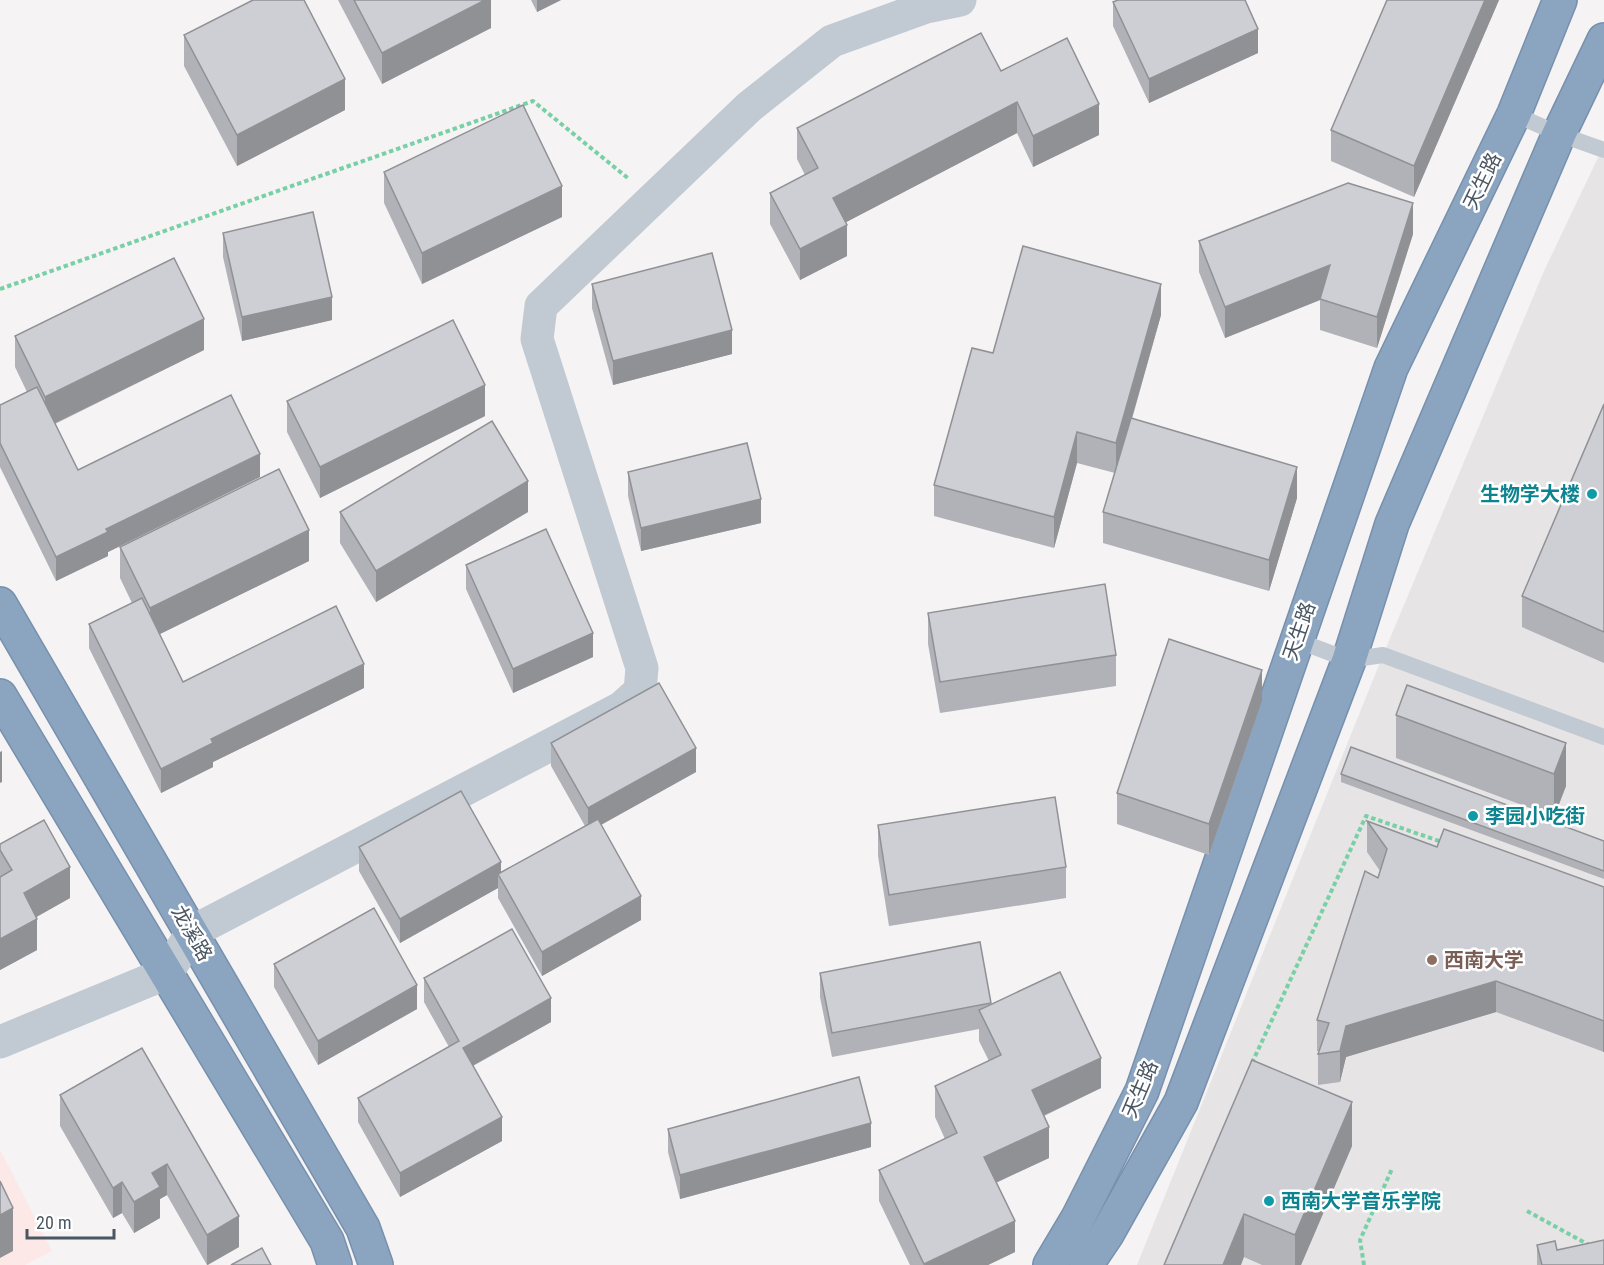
<svg xmlns="http://www.w3.org/2000/svg" width="1604" height="1265" viewBox="0 0 1604 1265" font-family="'Roboto Condensed','Noto Sans SC',sans-serif">
	<style>
		.education { fill: #e6e4e5 }
		.medical { fill: #fce8e6 }
		.lines { fill: none; stroke-linecap: round; stroke-linejoin: round }
		.highway-casing { stroke: #7690ad; stroke-width: 36 }
		.path { stroke: #7ad0a6; stroke-width: 4; stroke-dasharray: 4.5 3; stroke-linecap: butt }
		.lane { stroke: #c1cad2; stroke-width: 16 }
		.street { stroke: #c1cad2; stroke-width: 33 }
		.highway { stroke: #8ba5c1; stroke-width: 33 }
		.wall { fill: #b0b2b7 }
		.shaded-wall { fill: #909195 }
		.building { fill: #cdcfd5; stroke: #909195; stroke-width: 1.5 }
		.culture-dot { fill: #0f9aa8; stroke: #fff; stroke-width: 2 }
		.education-dot { fill: #8d6e63; stroke: #fff; stroke-width: 2 }
		.labels { text-anchor: middle; dominant-baseline: central; stroke-width: 5; stroke-linejoin: round; paint-order: stroke }
		.street-label { font-size: 20px; fill: #4a5661; stroke: #fff }
		.culture-label { font-size: 20px; font-weight: bold; fill: #0d838f; stroke: #fff; text-anchor: start }
		.education-label { font-size: 20px; font-weight: bold; fill: #785e54; stroke: #fff; text-anchor: start }
	</style>
	<rect width="100%" height="100%" fill="#f5f3f3"/>
	<path class="education" d="M1604 145V1265H1137L1383 655 1544 271Z"/>
	<path class="medical" d="M0 1150 52 1251 25 1265H0Z"/>
	<g class="lines">
		<g class="highway-casing">
			<g id="highway">
				<path d="M0 604 363 1228 376 1265"/>
				<path d="M0 696 327 1241 335 1265"/>
				<path d="M1050 1265 1078 1218 1142 1091 1391 368 1514 114 1560 0"/>
				<path d="M1086 1265 1107 1234 1181 1102 1349 660 1392 524 1559 134 1604 40"/>
			</g>
		</g>
		<g class="path">
			<path d="M0 289 533 101 629 179"/>
			<path d="M1252 1063 1366 816 1442 842"/>
			<path d="M1527 1211 1589 1245"/>
			<path d="M1364 1265 1360 1240 1392 1169"/>
		</g>
		<g class="lane">
			<path d="M1514 114 1559 134 1604 150"/>
			<path d="M1296 640 1349 660 1383 655 1604 737"/>
		</g>
		<path class="street" d="M0 1042 167 973 192 932 621 708 640 691 642 668 537 339 541 306 749 107 832 41 926 7 960 0"/>
		<use href="#highway" class="highway"/>
	</g>
	<g class="wall">
		<path d="M338 0H491V28L382 84Z"/>
		<path d="M531 0H561L537 12Z"/>
		<path d="M1387 0H1499L1414 197 1331 161V130Z"/>
		<path d="M1113 2 1258 53 1149 103 1113 26Z"/>
		<path d="M184 35 345 110 237 166 184 66Z"/>
		<path d="M1001 71 1099 135 1033 167 1017 133 846 222 847 256 800 280 770 224V193L805 175 797 159V128Z"/>
		<path d="M384 172 562 217 422 284 384 203Z"/>
		<path d="M223 233 332 320 242 341 223 257Z"/>
		<path d="M1413 234 1377 348 1320 330V300L1225 338 1199 272V241Z"/>
		<path d="M592 284 732 354 613 385 592 308Z"/>
		<path d="M1161 315 1132 419 1297 498 1269 591 1103 543V512L1115 473 1077 463 1054 548 934 516V485L993 353Z"/>
		<path d="M15 336 204 350 55 424 78 470 260 477 108 552V556L56 581 0 467V405L27 392 15 367Z"/>
		<path d="M287 401 485 416 320 498 287 432Z"/>
		<path d="M1604 404V663L1522 627V596Z"/>
		<path d="M628 472 761 523 641 551 628 496Z"/>
		<path d="M340 512H528L376 602 340 543Z"/>
		<path d="M120 547 309 561 159 634 183 682 364 688 213 762V767L161 793 89 648V624L132 603 120 578Z"/>
		<path d="M466 565 593 657 513 693 466 589Z"/>
		<path d="M928 613 1116 655V686L940 713 928 644Z"/>
		<path d="M1262 701 1209 855 1117 824V793Z"/>
		<path d="M1396 715 1566 743V786L1554 817 1396 758Z"/>
		<path d="M551 743 696 772 601 825 641 920 542 976 498 898V888L400 943 359 871V847L501 872 585 826 551 766Z"/>
		<path d="M1341 774 1604 841V879L1341 782Z"/>
		<path d="M1367 821 1437 847 1604 887V1052L1496 1012 1346 1057 1340 1082 1318 1085V1054L1319 1051H1317V1020L1380 871 1367 852Z"/>
		<path d="M878 825 1066 867V898L889 926 878 856Z"/>
		<path d="M0 844 70 898 36 917 37 950 0 970Z"/>
		<path d="M274 964 417 1009 318 1065 274 987Z"/>
		<path d="M820 973 991 1003V1005L1101 1088 1044 1116 1049 1158 996 1183 1015 1252 988 1265H910L879 1201V1170L945 1139 935 1117V1086L989 1061 979 1041V1029L832 1057 820 997Z"/>
		<path d="M424 978 551 1022 473 1066 502 1141 400 1197 358 1122V1098L449 1047 424 1002Z"/>
		<path d="M142 1048 239 1247 208 1265H207L167 1195 160 1199V1218L134 1233 122 1213 113 1218 60 1126V1095Z"/>
		<path d="M668 1129 871 1147 680 1199 668 1152Z"/>
		<path d="M1352 1146 1301 1265H1262L1244 1257 1164 1265Z"/>
		<path d="M1537 1245 1557 1250 1604 1265H1537Z"/>
	</g>
	<g class="shaded-wall">
		<path d="M485 0H491V28L382 84V53Z"/>
		<path d="M537 0H561L537 12Z"/>
		<path d="M1485 0H1499L1414 197V166Z"/>
		<path d="M1258 29V53L1149 103V79Z"/>
		<path d="M345 79V110L237 166V135Z"/>
		<path d="M1017 102V133L833 229V198Z"/>
		<path d="M1099 104V135L1033 167V136Z"/>
		<path d="M562 186V217L422 284V253Z"/>
		<path d="M1413 203V234L1377 348V317Z"/>
		<path d="M847 225V256L800 280V249Z"/>
		<path d="M1330 265 1320 300 1225 338V307Z"/>
		<path d="M1161 284V315L1116 474V443Z"/>
		<path d="M332 297V320L242 341V317Z"/>
		<path d="M204 319V350L45 428V397Z"/>
		<path d="M732 330V354L613 385V361Z"/>
		<path d="M485 385V416L320 498V467Z"/>
		<path d="M1077 432V463L1054 548V517Z"/>
		<path d="M260 454V477L108 552V556L56 581V557L106 529Z"/>
		<path d="M1297 467V498L1269 591V560Z"/>
		<path d="M528 481V512L376 602V571Z"/>
		<path d="M761 499V523L641 551V528Z"/>
		<path d="M309 530V561L150 639V608Z"/>
		<path d="M593 633V657L513 693V669Z"/>
		<path d="M364 664V688L213 762V767L161 793V769L211 739Z"/>
		<path d="M1262 670V701L1209 855V824Z"/>
		<path d="M1566 743V786L1554 817V774Z"/>
		<path d="M696 748V772L588 832V808Z"/>
		<path d="M2 751V782L0 783V752Z"/>
		<path d="M501 862V880L498 874V888L400 943V919Z"/>
		<path d="M70 867V898L24 924V893Z"/>
		<path d="M641 896V920L542 976V952Z"/>
		<path d="M37 919V950L0 970V939Z"/>
		<path d="M1496 981V1012L1346 1057 1340 1082V1051L1346 1026Z"/>
		<path d="M417 985V1009L318 1065V1041Z"/>
		<path d="M551 998V1022L463 1071V1048Z"/>
		<rect x="1603" y="1021" width="1" height="31"/>
		<path d="M1101 1058V1088L1032 1121V1090Z"/>
		<path d="M1352 1102V1146L1301 1265H1295V1235Z"/>
		<path d="M502 1117V1141L400 1197V1173Z"/>
		<path d="M871 1123V1147L680 1199V1175Z"/>
		<path d="M1049 1127V1158L984 1188V1157Z"/>
		<path d="M167 1164V1195L160 1199V1218L134 1233V1202L152 1173Z"/>
		<path d="M122 1182V1213L113 1218V1188Z"/>
		<path d="M13 1208V1251L0 1258V1215Z"/>
		<path d="M1244 1214V1257L1241 1265H1223Z"/>
		<path d="M239 1216V1247L207 1265V1235Z"/>
		<path d="M1015 1221V1252L988 1265H924V1264Z"/>
	</g>
	<g class="building">
		<path d="M253 0H304L345 79 237 135 184 35Z"/>
		<path d="M354 0H485L382 53Z"/>
		<path d="M1118 0H1245L1258 29 1149 79 1113 2Z"/>
		<path d="M1387 0H1485L1414 166 1331 130Z"/>
		<path d="M981 33 1001 71 1067 38 1099 104 1033 136 1017 102 833 198 847 225 800 249 770 193 818 168 797 128Z"/>
		<path d="M523 105 562 186 422 253 384 172Z"/>
		<path d="M1348 183 1413 203 1377 317 1320 299 1330 265 1225 307 1199 241Z"/>
		<path d="M313 212 332 297 242 317 223 233Z"/>
		<path d="M1023 246 1161 284 1116 443 1077 432 1054 517 934 485 972 348 993 353Z"/>
		<path d="M712 253 732 330 613 361 592 284Z"/>
		<path d="M174 258 204 319 45 397 15 336Z"/>
		<path d="M453 320 485 385 320 467 287 401Z"/>
		<path d="M37 387 78 470 231 395 260 454 106 529 108 532 56 557 0 443V405Z"/>
		<path d="M1604 404V632L1522 596Z"/>
		<path d="M1131 418 1297 467 1269 560 1103 512Z"/>
		<path d="M492 421 528 481 376 571 340 512Z"/>
		<path d="M747 443 761 499 641 528 628 472Z"/>
		<path d="M279 469 309 530 150 608 120 547Z"/>
		<path d="M546 529 593 633 513 669 466 565Z"/>
		<path d="M1105 584 1116 655 940 682 928 613Z"/>
		<path d="M142 598 183 682 336 606 364 664 211 739 213 743 161 769 89 624Z"/>
		<path d="M1169 639 1262 670 1209 824 1117 793Z"/>
		<path d="M659 683 696 748 588 808 551 743Z"/>
		<path d="M1407 685 1566 743 1554 774 1396 715Z"/>
		<path d="M1351 747 1604 841V871L1341 774Z"/>
		<path d="M461 791 501 862 400 919 359 847Z"/>
		<path d="M1055 797 1066 867 889 895 878 825Z"/>
		<path d="M598 819 641 896 542 952 498 874Z"/>
		<path d="M44 820 70 867 24 893 37 919 0 939V877L12 870 0 850V844Z"/>
		<path d="M1367 821 1437 847 1444 829 1604 887V1021L1496 981 1346 1026 1340 1051 1318 1054 1329 1023 1317 1020 1365 871 1378 878 1387 849Z"/>
		<path d="M374 908 417 985 318 1041 274 964Z"/>
		<path d="M512 929 551 998 463 1048 502 1117 400 1173 358 1098 459 1041 424 978Z"/>
		<path d="M980 942 991 1003 832 1033 820 973Z"/>
		<path d="M1060 972 1101 1058 1032 1090 1049 1127 984 1157 1015 1221 924 1264 879 1170 957 1133 935 1086 1001 1055 979 1010Z"/>
		<path d="M142 1048 239 1216 207 1235 167 1164 152 1173 160 1187 134 1202 122 1182 113 1188 60 1095Z"/>
		<path d="M1252 1060 1352 1102 1295 1235 1244 1214 1223 1265H1164Z"/>
		<path d="M859 1077 871 1123 680 1175 668 1129Z"/>
		<path d="M0 1181 13 1208 0 1215Z"/>
		<path d="M1604 1240V1265H1542L1537 1245 1555 1241 1557 1250Z"/>
		<path d="M262 1248 271 1265H231Z"/>
	</g>
	<g class="culture-dot">
		<circle cx="1592" cy="494" r="6"/>
		<circle cx="1473" cy="816" r="6"/>
		<circle cx="1269" cy="1201" r="6"/>
	</g>
	<circle class="education-dot" cx="1432" cy="960" r="6"/>
	<g class="labels">
		<g class="street-label">
			<text transform="translate(1482 181) rotate(-64)">天生路</text>
			<text transform="translate(1299 631) rotate(-71)">天生路</text>
			<text transform="translate(192 933) rotate(60)">龙溪路</text>
			<text transform="translate(1140 1089) rotate(-67)">天生路</text>
		</g>
		<g class="culture-label">
			<text x="1580" y="494" text-anchor="end">生物学大楼</text>
			<text x="1485" y="816">李园小吃街</text>
			<text x="1281" y="1201">西南大学音乐学院</text>
		</g>
		<g class="education-label">
			<text x="1444" y="960">西南大学</text>
		</g>
	</g>
	<path d="M27 1229v9h87v-9" fill="none" stroke="#4a5661" stroke-width="3"/>
	<text x="36" y="1229" font-size="18" fill="#4a5661" stroke="#ffffff" stroke-width="4.5" paint-order="stroke">20 m</text>
</svg>
